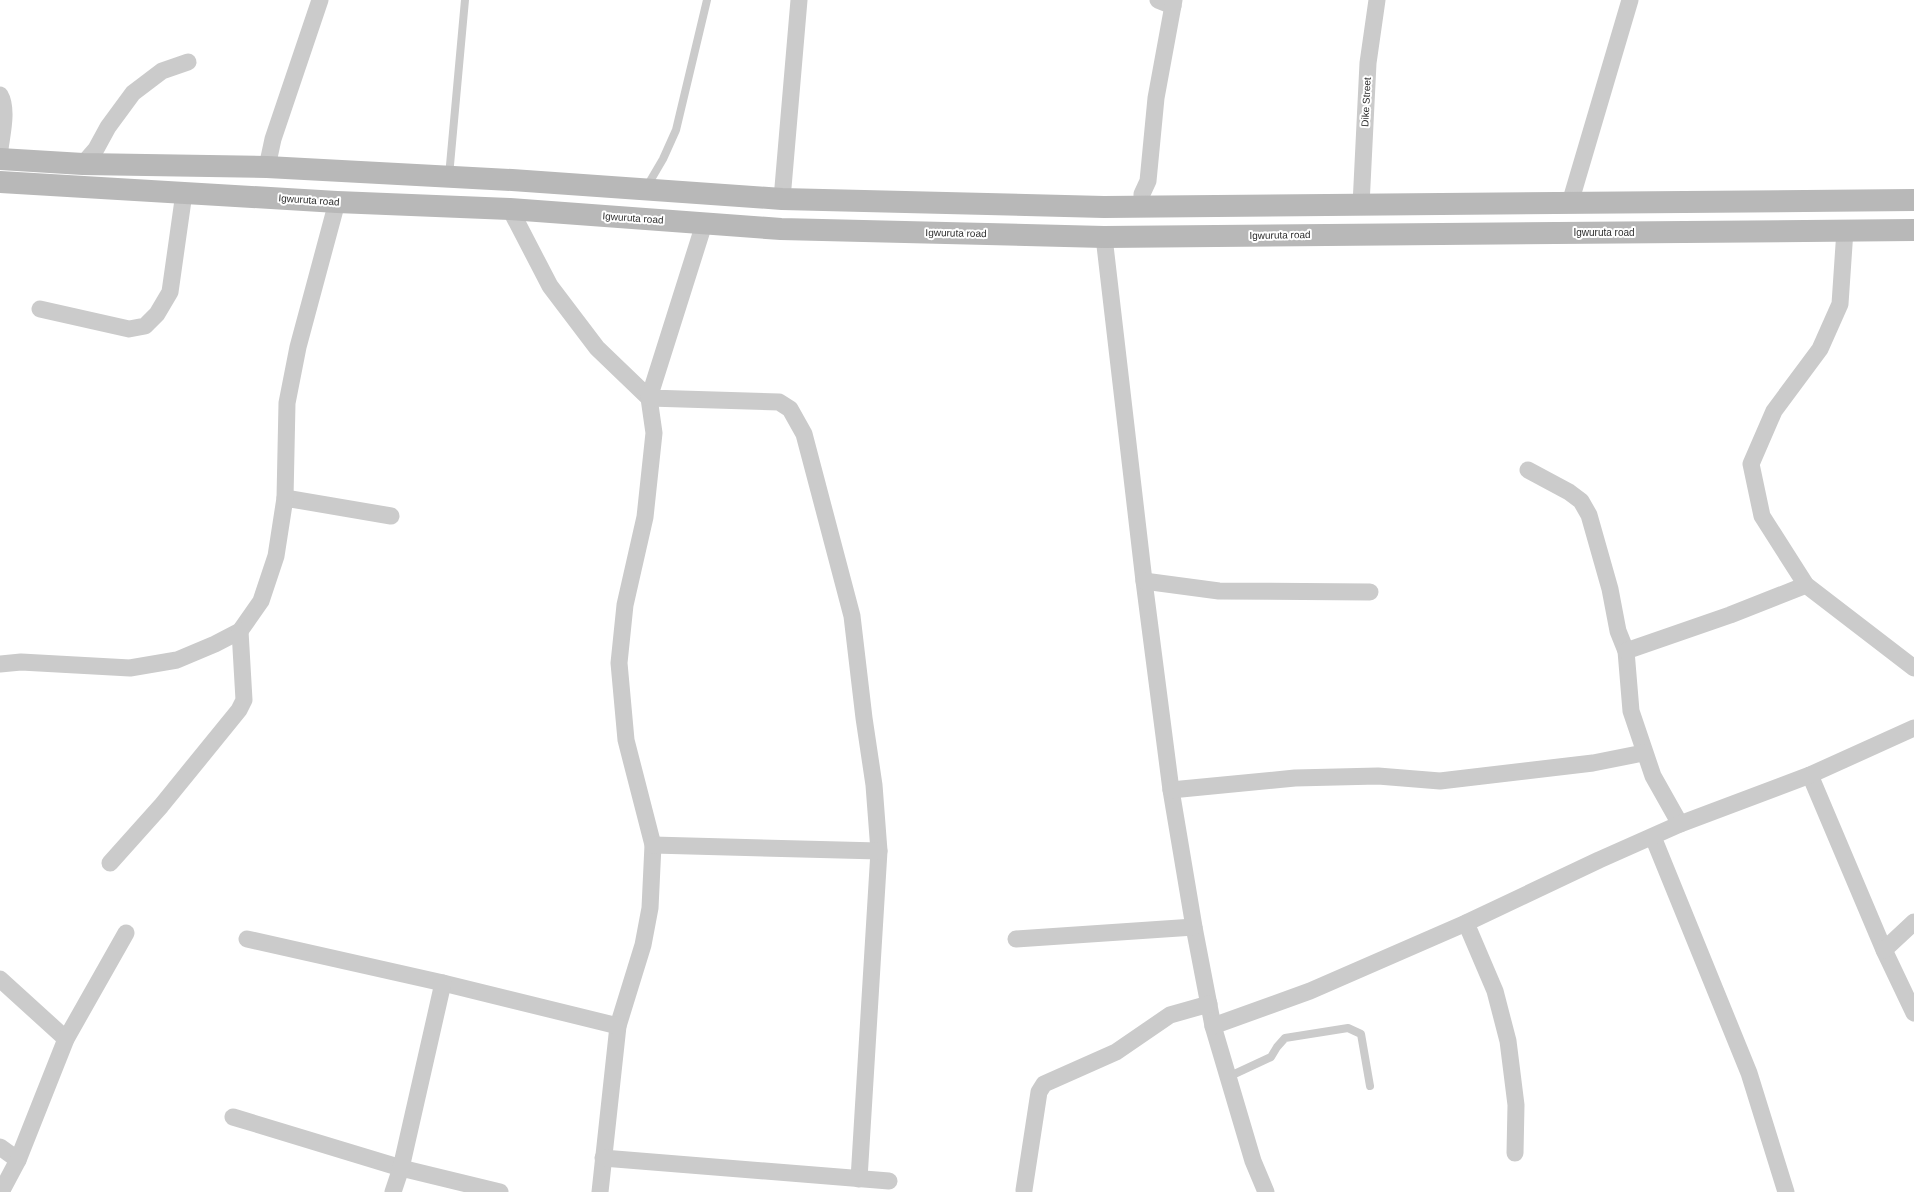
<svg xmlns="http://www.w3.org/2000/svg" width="1914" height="1192" viewBox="0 0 1914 1192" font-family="Helvetica,sans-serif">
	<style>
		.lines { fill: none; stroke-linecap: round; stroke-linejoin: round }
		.service { stroke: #cbcbcb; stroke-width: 8 }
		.minor { stroke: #cbcbcb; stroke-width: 17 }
		.secondary { stroke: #b8b8b8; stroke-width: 22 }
		.labels { text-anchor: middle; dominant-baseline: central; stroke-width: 4; stroke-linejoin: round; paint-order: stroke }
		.street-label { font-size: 10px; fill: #2e2e2e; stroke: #fff }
	</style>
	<rect width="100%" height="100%" fill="#fff"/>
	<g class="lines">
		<g class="service">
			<path d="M449 176 465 0"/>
			<path d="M646 188 663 159 676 130 707 0"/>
			<path d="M1228 1077 1271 1057 1277 1047 1285 1038 1348 1028 1361 1034 1370 1086"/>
		</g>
		<g class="minor">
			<path d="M1158 0 1173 6"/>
			<path d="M0 95C8 109 2 133 0 149"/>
			<path d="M83 164 96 149 108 127 133 93 162 71 188 62"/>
			<path d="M267 167 273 139 320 0"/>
			<path d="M782 199 799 0"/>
			<path d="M1570 203 1630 0"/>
			<path d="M1361 205 1368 63 1377 0"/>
			<path d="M1142 207V194L1148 181 1156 98 1174 0"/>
			<path d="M510 209 550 286 597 348 649 398 654 433 645 517 625 605 619 663 626 740 653 845 650 908 643 945 618 1026 600 1192"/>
			<path d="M704 224 649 398 779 402 790 409 804 434 852 616 864 718 874 785 879 851 859 1179"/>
			<path d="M1845 230 1840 304 1820 349 1774 411 1751 464 1762 516 1806 585 1914 668"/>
			<path d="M1104 237 1144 581 1171 790 1194 927 1213 1026 1253 1161 1266 1192"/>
			<path d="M40 309 129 329 145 326 157 314 170 292 184 193"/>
			<path d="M1528 470 1569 492 1581 501 1589 515 1610 589 1618 631 1626 651 1631 711 1653 776 1680 824"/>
			<path d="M285 498 391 516"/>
			<path d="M1144 581 1219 591 1370 592"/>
			<path d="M1626 651 1730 615 1806 585"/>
			<path d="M0 664 21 662 130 668 177 660 215 644 240 631 261 601 276 556 285 498 287 403 298 347 337 202"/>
			<path d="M1810 775 1884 950 1914 1013"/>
			<path d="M1171 790 1295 778 1378 776 1440 781 1593 763 1643 753"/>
			<path d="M1653 837 1749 1073 1786 1192"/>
			<path d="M653 845 879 851"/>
			<path d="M110 863 161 806 239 710 244 700 240 631"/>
			<path d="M1466 923 1495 991 1508 1041 1516 1105 1515 1153"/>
			<path d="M247 939 443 983 618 1026"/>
			<path d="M1016 939 1194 927"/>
			<path d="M1884 950 1914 922"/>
			<path d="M0 979 66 1039"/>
			<path d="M1213 1026 1310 991 1466 923 1599 860 1680 824 1810 775 1914 728"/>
			<path d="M233 1117 401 1168 500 1192"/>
			<path d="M0 1147 18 1160"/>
			<path d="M603 1158 889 1181"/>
			<path d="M1024 1190 1039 1092 1044 1084 1116 1052 1170 1015 1209 1004"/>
			<path d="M1 1192 18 1160 66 1039 126 933"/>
			<path d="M393 1192 401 1168 443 983"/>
		</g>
		<g class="secondary">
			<path d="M0 159 83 164 267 167 512 180 782 199 1104 207 1914 200"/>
			<path d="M0 182 337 202 510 209 781 229 1104 237 1914 230"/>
		</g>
	</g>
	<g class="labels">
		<g class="street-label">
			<text transform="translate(1366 102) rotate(-87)">Dike Street</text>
			<text transform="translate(309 200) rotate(4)">Igwuruta road</text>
			<text transform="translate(633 218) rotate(4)">Igwuruta road</text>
			<text x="1604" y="232">Igwuruta road</text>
			<text transform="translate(956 233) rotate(1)">Igwuruta road</text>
			<text transform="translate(1280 235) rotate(-1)">Igwuruta road</text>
		</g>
	</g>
</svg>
